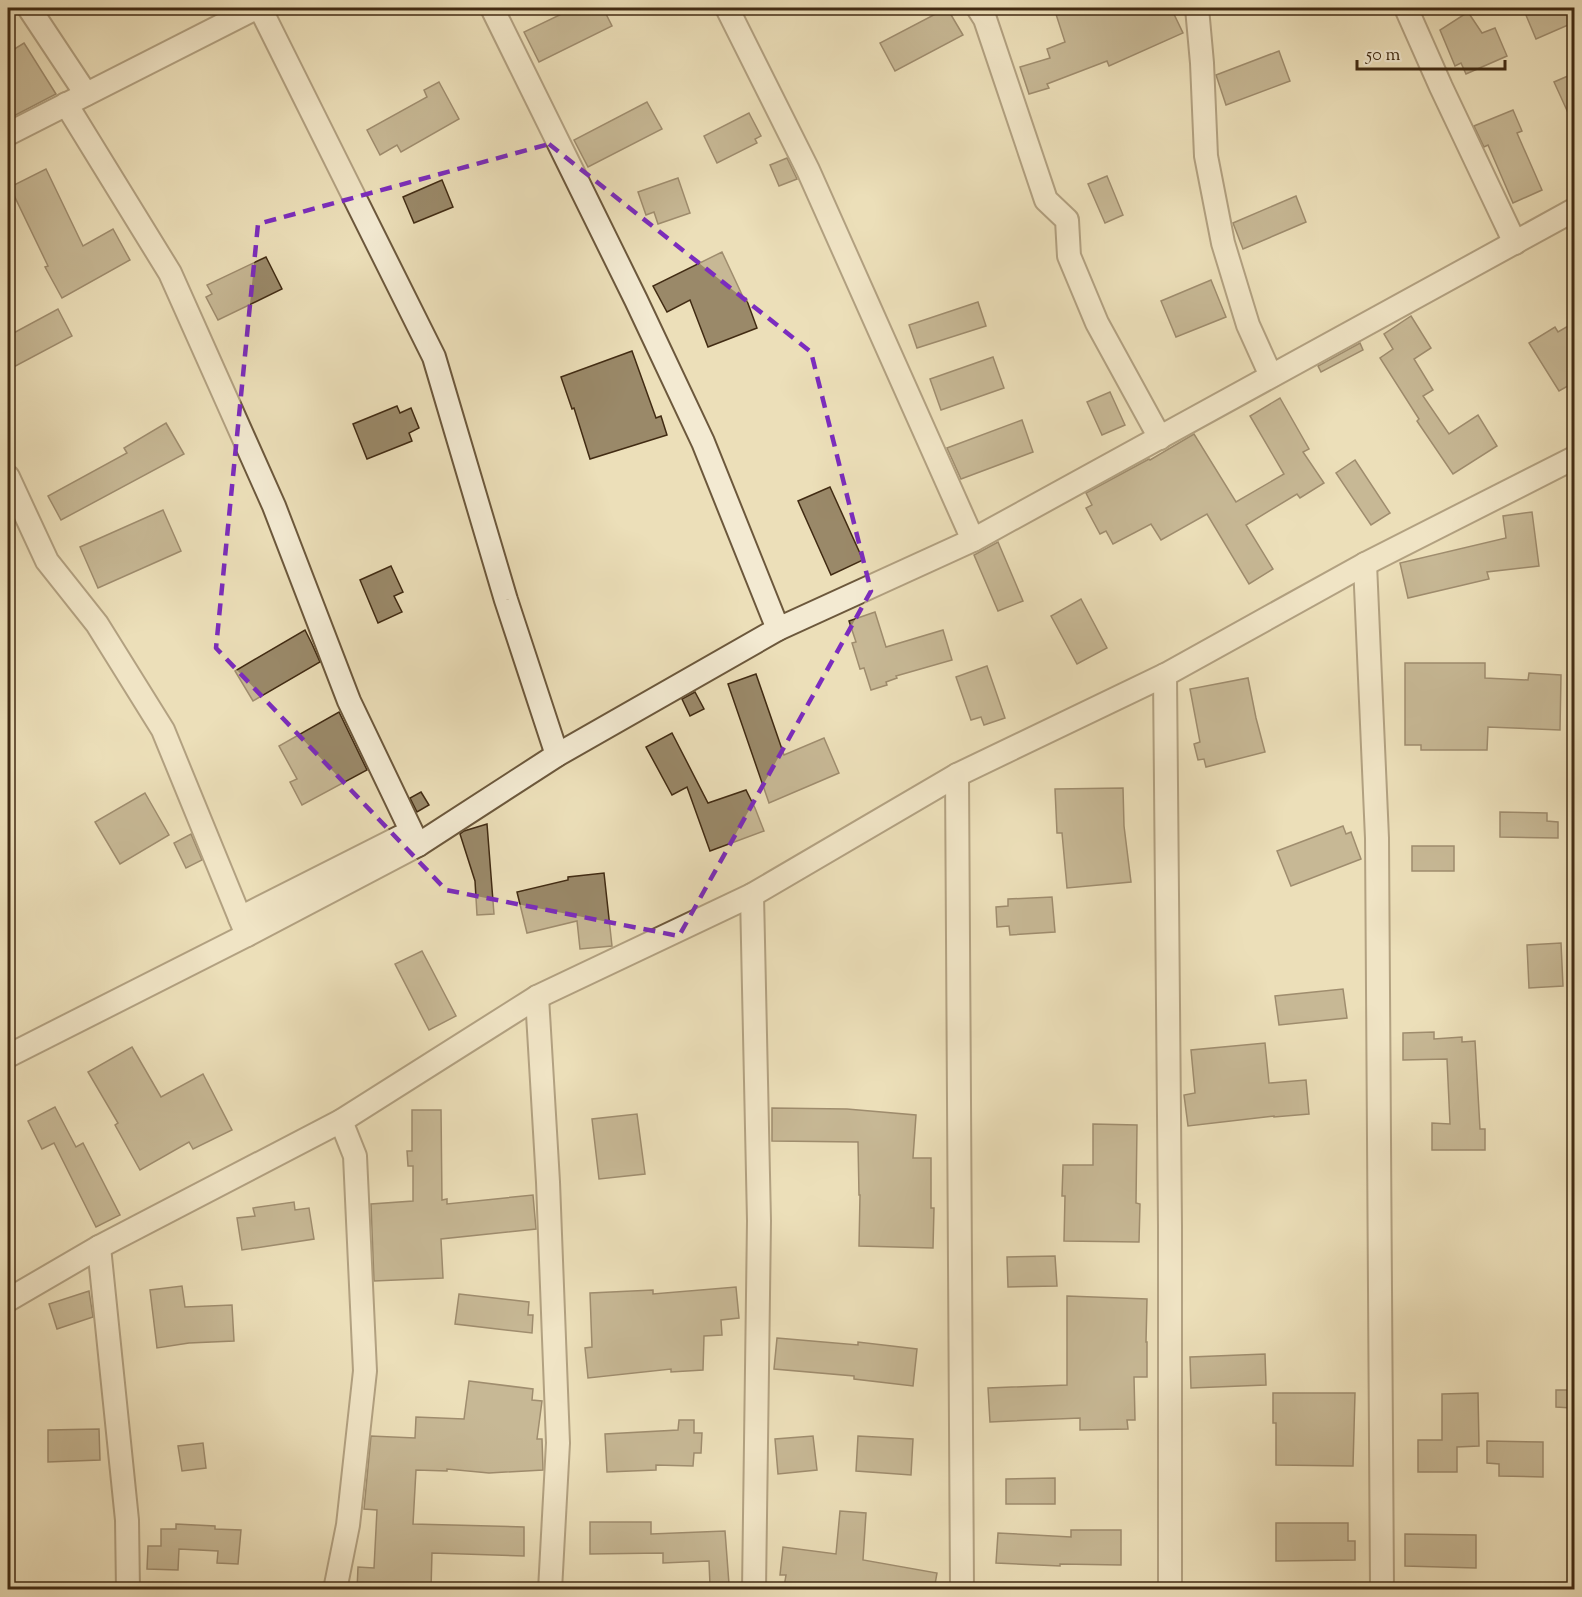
<svg xmlns="http://www.w3.org/2000/svg" width="1582" height="1597" viewBox="0 0 1582 1597" font-family="'Sorts Mill Goudy',serif">
	<style>
		.building { fill: #9a8969; stroke: #412b13; stroke-width: 1.5 }
		.lines { fill: none; stroke-linecap: round; stroke-linejoin: round }
		.minor-casing { stroke: #6c583c; stroke-width: 26 }
		.minor { stroke: #f3ead2; stroke-width: 22 }
		.marked { fill: none; stroke: #7b2cbf; stroke-width: 4.5; stroke-dasharray: 12 8; stroke-linejoin: round }
	</style>
	<rect width="100%" height="100%" fill="#ecdfb9"/>
	<filter id="stains"><feTurbulence type="fractalNoise" baseFrequency=".00333" numOctaves="4"/><feColorMatrix values="0 0 0 0 .2 0 0 0 0 .09 0 0 0 0 .02 0 0 0 .5 -.17"/></filter>
	<radialGradient id="worn" r=".72"><stop offset=".6" stop-color="#630" stop-opacity="0"/><stop offset="1" stop-color="#630" stop-opacity=".3"/></radialGradient>
	<g class="building">
		<path d="M574 8H603L612 26 539 62 524 32Z"/>
		<path d="M947 8 963 35 895 71 880 43Z"/>
		<path d="M1054 8H1171L1183 33 1109 66 1107 61 1047 84 1049 88 1029 94 1020 67 1050 58 1047 49 1065 42Z"/>
		<path d="M1523 8H1575V22L1536 39Z"/>
		<path d="M1468 12 1482 33 1495 28 1507 56 1466 74 1461 63 1455 66 1440 30Z"/>
		<path d="M24 43 56 94 8 119V53Z"/>
		<path d="M1279 51 1290 81 1226 105 1216 75Z"/>
		<path d="M1575 73V128L1554 82Z"/>
		<path d="M439 82 459 119 401 152 397 145 380 155 367 130 427 97 424 90Z"/>
		<path d="M647 102 662 129 588 167 574 140Z"/>
		<path d="M1513 110 1522 131 1517 133 1542 190 1513 203 1488 145 1484 147 1474 126Z"/>
		<path d="M749 113 761 136 755 139 757 143 717 163 704 136Z"/>
		<path d="M787 158 797 179 779 186 770 165Z"/>
		<path d="M46 169 83 246 113 229 130 260 62 298 45 267 48 266 10 187Z"/>
		<path d="M1107 176 1123 215 1105 223 1088 184Z"/>
		<path d="M678 178 690 213 658 224 654 212 646 215 638 192Z"/>
		<path d="M442 180 453 207 414 223 403 197Z"/>
		<path d="M1296 196 1306 222 1243 249 1233 223Z"/>
		<path d="M722 252 744 299 746 298 757 328 708 347 690 300 667 312 653 286Z"/>
		<path d="M266 257 282 289 218 320 206 297 212 294 207 285Z"/>
		<path d="M1211 280 1226 317 1176 337 1161 301Z"/>
		<path d="M978 302 986 326 917 348 909 325Z"/>
		<path d="M58 309 72 336 8 370V336Z"/>
		<path d="M1411 316 1431 348 1414 359 1433 390 1423 396 1449 434 1478 415 1497 446 1453 474 1417 421 1419 419 1380 358 1393 349 1384 334Z"/>
		<path d="M1575 322V382L1559 391 1529 343 1555 327 1558 332Z"/>
		<path d="M1360 343 1363 350 1321 372 1318 366Z"/>
		<path d="M632 351 656 418 661 416 667 435 590 459 574 408 572 409 561 377Z"/>
		<path d="M993 357 1004 388 941 410 930 379Z"/>
		<path d="M1110 392 1125 425 1102 435 1087 402Z"/>
		<path d="M1280 398 1309 449 1303 452 1324 483 1300 498 1297 494 1246 525 1273 569 1249 584 1207 514 1161 540 1151 524 1113 544 1106 531 1100 534 1086 508 1092 505 1086 493 1149 459 1150 460 1194 434 1236 502 1284 474 1250 416Z"/>
		<path d="M397 406 400 413 411 408 419 428 409 433 412 441 367 459 353 424Z"/>
		<path d="M1022 420 1033 452 961 479 947 448Z"/>
		<path d="M166 423 184 454 61 520 48 496 127 453 124 448Z"/>
		<path d="M1355 460 1390 513 1371 525 1336 473Z"/>
		<path d="M830 487 863 560 831 575 798 501Z"/>
		<path d="M163 510 181 551 98 588 80 547Z"/>
		<path d="M1532 512 1539 566 1487 572 1489 579 1408 598 1400 563 1506 538 1503 516Z"/>
		<path d="M998 542 1023 601 998 611 974 555Z"/>
		<path d="M391 566 403 592 394 596 402 612 378 623 360 580Z"/>
		<path d="M1081 599 1107 648 1077 664 1051 616Z"/>
		<path d="M875 612 886 647 943 630 952 660 896 676 897 678 886 682 887 685 871 690 864 668 860 669 852 643 856 642 849 621Z"/>
		<path d="M305 630 312 644 320 662 253 701 235 671Z"/>
		<path d="M1405 663H1485V678L1528 680 1529 673 1561 675 1560 730 1488 727 1487 750H1421V745H1405Z"/>
		<path d="M987 666 1005 718 984 725 981 717 971 720 956 677Z"/>
		<path d="M756 674 784 755 824 738 839 773 769 803 728 684Z"/>
		<path d="M1248 678 1256 718 1265 752 1206 767 1204 759 1198 760 1194 744 1200 742 1190 689Z"/>
		<path d="M695 692 704 709 690 716 682 699Z"/>
		<path d="M339 712 367 770 302 805 290 782 297 779 279 746Z"/>
		<path d="M672 733 708 803 746 790 755 808 764 831 710 851 687 787 672 795 646 747Z"/>
		<path d="M1123 788 1124 826 1131 882 1067 888 1062 833H1057L1055 789Z"/>
		<path d="M421 792 429 805 417 812 410 798Z"/>
		<path d="M145 793 169 835 120 864 95 822Z"/>
		<path d="M1500 812 1547 813V821L1558 822V838L1500 837Z"/>
		<path d="M487 824 494 914 477 915 475 881 460 834 464 831Z"/>
		<path d="M1343 826 1346 834 1351 832 1361 859 1291 886 1277 851Z"/>
		<path d="M191 834 202 860 186 868 174 843Z"/>
		<rect x="1412" y="846" width="42" height="25"/>
		<path d="M604 873 612 946 580 949 577 921 527 933 517 892 568 880V877Z"/>
		<path d="M1052 897 1055 932 1010 935 1009 926 997 927 996 907 1008 906V899Z"/>
		<path d="M1561 943 1563 986 1529 988 1527 945Z"/>
		<path d="M422 951 456 1016 429 1030 395 964Z"/>
		<path d="M1343 989 1347 1018 1279 1025 1275 996Z"/>
		<path d="M1434 1032V1039L1462 1037V1042L1475 1041 1480 1129H1485V1150H1432V1123L1450 1124 1447 1059 1403 1060V1033Z"/>
		<path d="M1265 1043 1269 1083 1306 1080 1309 1114 1274 1117V1116L1188 1126 1184 1095 1195 1093 1191 1050Z"/>
		<path d="M132 1047 161 1097 203 1074 232 1130 193 1149 189 1142 140 1170 115 1125 118 1123 88 1072Z"/>
		<path d="M55 1107 76 1147 83 1143 120 1215 96 1227 54 1143 42 1149 28 1121Z"/>
		<path d="M772 1108 847 1109 916 1115 913 1158H931V1208H934L933 1248 859 1246 860 1195H859L858 1142 772 1141Z"/>
		<path d="M412 1110H441L442 1200 447 1199V1204L533 1195 536 1229 441 1239 443 1278 374 1281 371 1204 413 1201V1166H408L407 1151H412Z"/>
		<path d="M637 1114 645 1174 599 1179 592 1119Z"/>
		<path d="M1093 1124 1137 1125 1136 1203 1140 1204 1139 1242 1064 1241 1065 1196H1062L1063 1165H1093Z"/>
		<path d="M294 1202 295 1210 309 1208 314 1239 242 1250 237 1218 255 1216 253 1208Z"/>
		<path d="M1055 1256 1057 1286 1008 1287 1007 1257Z"/>
		<path d="M182 1286 185 1307 232 1305 234 1341 189 1343 157 1348 150 1290Z"/>
		<path d="M736 1287 739 1318 721 1320 722 1335 704 1336 703 1370 671 1372V1369L588 1378 585 1348 592 1347 590 1293 653 1290V1294Z"/>
		<path d="M89 1291 93 1317 57 1329 49 1304Z"/>
		<path d="M459 1294 529 1302 528 1315H533L532 1333 455 1324Z"/>
		<path d="M1067 1296 1147 1299 1146 1342H1147V1377H1134L1135 1420H1127L1128 1429 1080 1430V1418L990 1422 988 1388 1067 1385Z"/>
		<path d="M777 1338 858 1345V1342L917 1349 913 1386 854 1379V1376L774 1369Z"/>
		<path d="M1265 1354 1266 1385 1191 1388 1190 1357Z"/>
		<path d="M469 1381 533 1389 532 1400 542 1401 537 1439H542L543 1470 489 1473 447 1469V1471L416 1470 413 1524 524 1527V1556L432 1553 431 1590H357L358 1567 374 1568 377 1510 364 1509 371 1436 415 1438 416 1417 464 1419Z"/>
		<path d="M1556 1390H1572L1571 1408 1556 1407Z"/>
		<path d="M1273 1393H1355L1353 1466 1276 1465V1423H1273Z"/>
		<path d="M1478 1393 1479 1446 1457 1447V1472H1418V1440H1442V1394Z"/>
		<path d="M679 1420H694V1433H702L701 1453H694L693 1466 656 1465V1470L607 1472 605 1434 678 1430Z"/>
		<path d="M99 1429 100 1460 48 1462V1430Z"/>
		<path d="M813 1436 817 1470 778 1474 775 1439Z"/>
		<path d="M858 1436 913 1439 911 1475 856 1471Z"/>
		<path d="M1487 1441 1543 1442V1477L1499 1476V1464L1487 1463Z"/>
		<path d="M203 1443 206 1468 182 1471 178 1446Z"/>
		<path d="M1055 1478V1504H1006V1479Z"/>
		<path d="M840 1511 866 1513 863 1560 937 1573 934 1590H803L784 1587 786 1575H780L783 1547 836 1554Z"/>
		<path d="M590 1522H651V1534L725 1531 729 1584 710 1585 709 1561 663 1563V1553L590 1554Z"/>
		<path d="M1276 1523H1348V1541H1355V1560L1276 1561Z"/>
		<path d="M176 1524 215 1526V1529L241 1530 238 1564 217 1563 218 1551 179 1549 178 1570 147 1569 148 1546H161V1529H176Z"/>
		<path d="M1071 1530H1121V1565L1060 1564V1566L996 1563 998 1533 1071 1537Z"/>
		<path d="M1405 1534 1476 1535V1568L1405 1566Z"/>
	</g>
	<g class="lines">
		<g class="minor-casing">
			<g id="minor">
				<path d="M29 8 86 94"/>
				<path d="M260 8 434 357 506 600 557 755"/>
				<path d="M492 8 636 300 703 442 778 629"/>
				<path d="M727 8 808 170 973 540"/>
				<path d="M978 8 985 19 1046 200 1067 220 1069 256 1097 323 1160 438"/>
				<path d="M1197 8 1202 63 1206 156 1223 243 1248 325 1271 376"/>
				<path d="M1406 8 1441 87 1515 243"/>
				<path d="M66 104 170 273 274 506 349 701 418 845"/>
				<path d="M8 134 256 8"/>
				<path d="M8 477 47 561 97 624 163 730 247 935"/>
				<path d="M1365 564 1377 838 1382 1590"/>
				<path d="M1165 675 1170 1225V1590"/>
				<path d="M957 775 962 1590"/>
				<path d="M752 895 759 1221 754 1590"/>
				<path d="M240 918 400 837"/>
				<path d="M537 997 548 1182 558 1443 550 1590"/>
				<path d="M8 1056 247 935 418 845 557 755 778 629 973 540 1574 210"/>
				<path d="M99 1247 127 1520 128 1590"/>
				<path d="M8 1300 99 1247 341 1121 537 997 752 895 957 775 1165 675 1365 564 1574 458"/>
				<path d="M335 1590 348 1525 365 1371 355 1156 341 1121"/>
			</g>
		</g>
		<use href="#minor" class="minor"/>
	</g>
	<path d="M0 0H1582V1597H0ZM549 144 811 352 871 591 679 936 446 890 216 648 258 224Z" fill="#ecdfb9" fill-opacity=".55" fill-rule="evenodd"/>
	<path class="marked" d="M549 144 811 352 871 591 679 936 446 890 216 648 258 224Z"/>
	<rect width="1582" height="1597" fill="none" stroke="#ecdfb9" stroke-width="30"/>
	<rect x="9" y="9" width="1564" height="1579" fill="none" stroke="#412b13" stroke-width="3"/>
	<rect x="15" y="15" width="1552" height="1567" fill="none" stroke="#412b13" stroke-width="1.5"/>
	<path d="M1357 60v9h148v-9" fill="none" stroke="#412b13" stroke-width="3"/>
	<text x="1366" y="60" font-size="18" fill="#412b13" stroke="#f3ead2" stroke-width="4.5" paint-order="stroke">50 m</text>
	<rect width="100%" height="100%" filter="url(#stains)"/>
	<rect width="100%" height="100%" fill="url(#worn)"/>
</svg>
